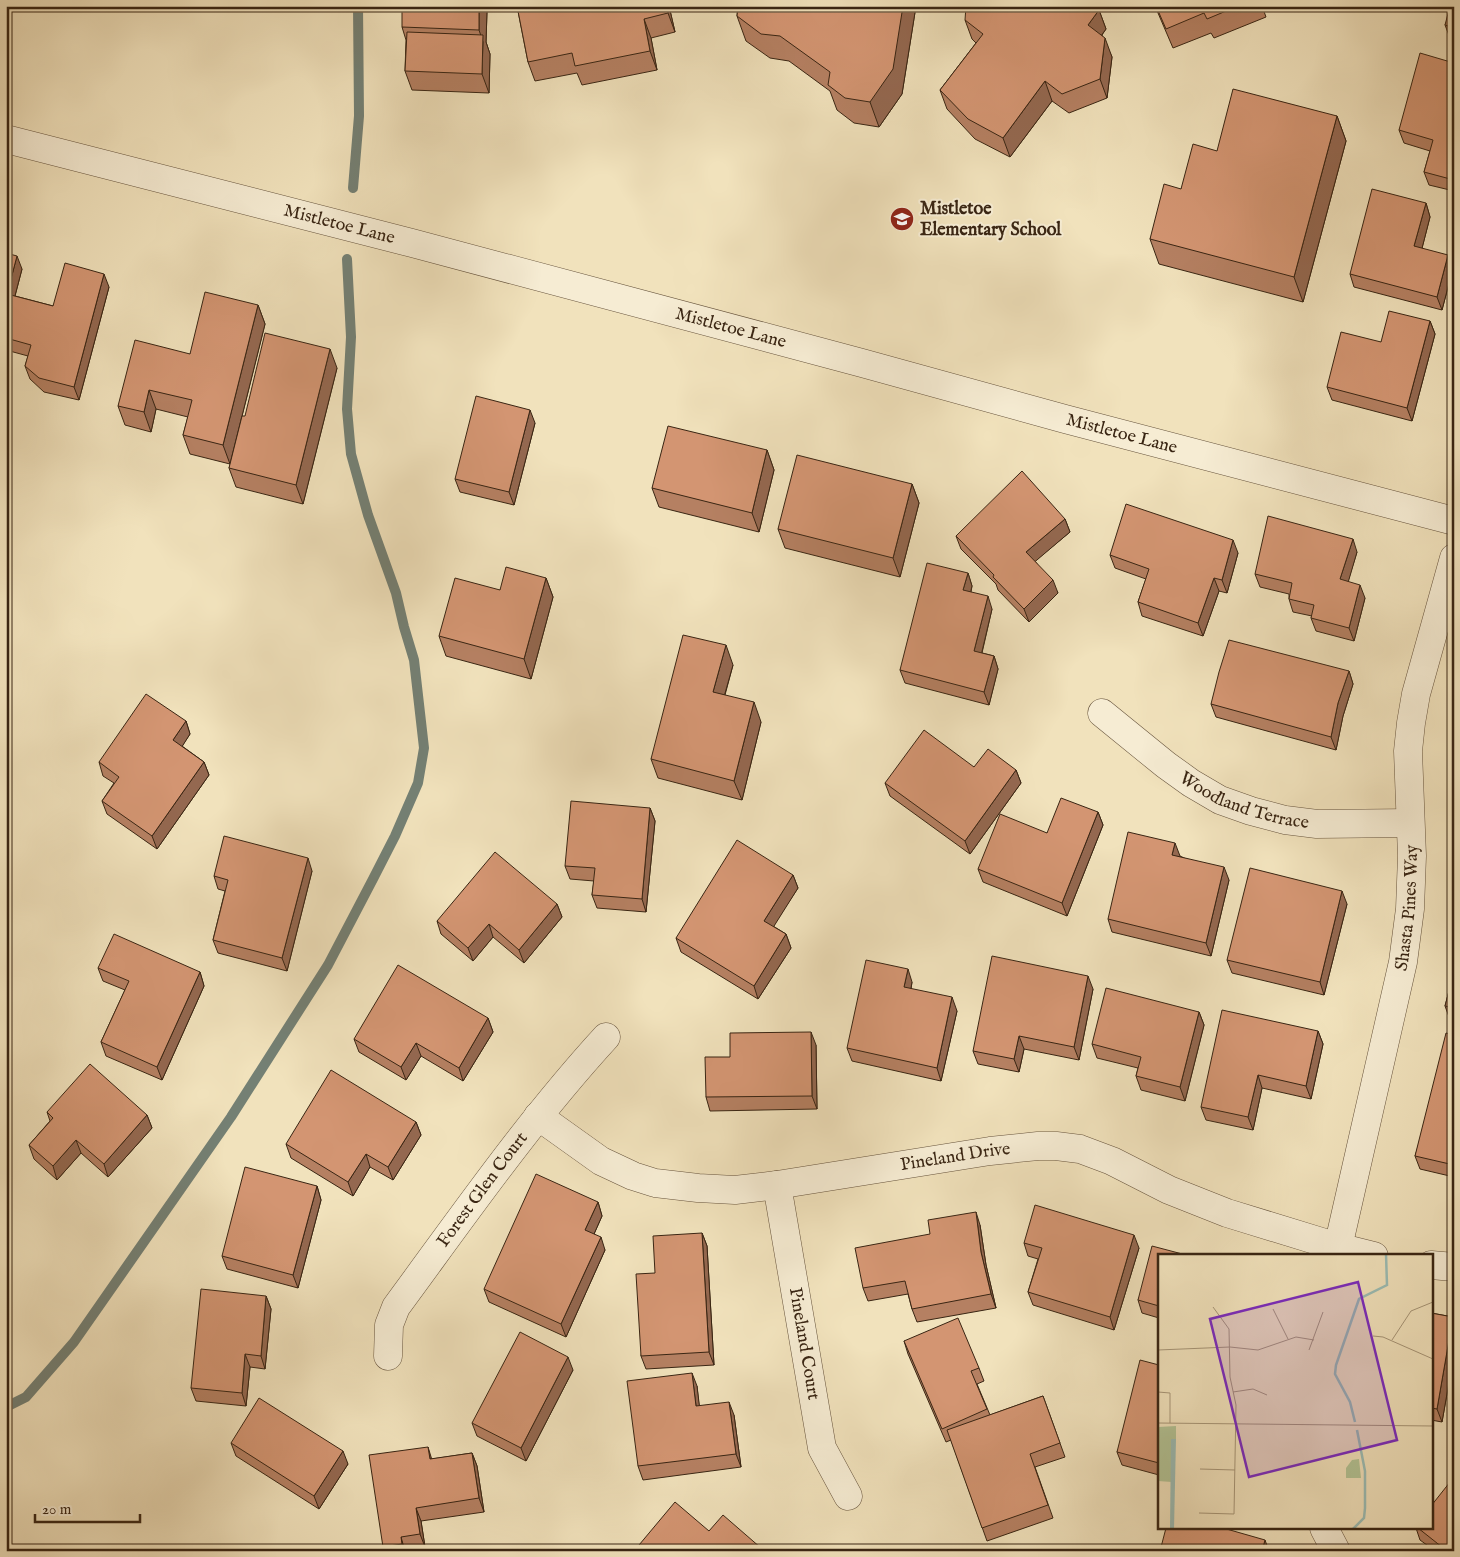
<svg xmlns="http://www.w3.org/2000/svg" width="1460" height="1557" viewBox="0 0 1460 1557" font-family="'IM FELL English',serif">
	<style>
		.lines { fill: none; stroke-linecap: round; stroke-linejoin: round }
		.stream { stroke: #748074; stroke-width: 10 }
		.minor-casing { stroke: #67543d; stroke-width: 29 }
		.tertiary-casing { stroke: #67543d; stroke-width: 29 }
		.minor { stroke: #f6ecd3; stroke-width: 28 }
		.tertiary { stroke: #f6ecd3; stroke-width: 28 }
		.wall { fill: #b58062; stroke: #392513 }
		.shaded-wall { fill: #946850; stroke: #392513 }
		.building { fill: #d39572; stroke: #392513 }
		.labels { text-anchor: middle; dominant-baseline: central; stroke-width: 4; stroke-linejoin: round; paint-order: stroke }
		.poi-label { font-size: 18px; font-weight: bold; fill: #392513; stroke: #f6ecd3; text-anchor: start }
		.street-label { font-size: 18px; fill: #392513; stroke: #f6ecd3 }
		.inset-river { fill: none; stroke: #9bbdb5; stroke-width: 2.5 }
		.inset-road { fill: none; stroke: #a79678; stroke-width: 1 }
		.view { fill: #7b2cbf; fill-opacity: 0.15; stroke: #7b2cbf; stroke-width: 2.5 }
		.inset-edge { fill: none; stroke: #392513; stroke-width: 2.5 }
	</style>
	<rect width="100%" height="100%" fill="#f1e2bc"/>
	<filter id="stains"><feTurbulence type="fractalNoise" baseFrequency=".004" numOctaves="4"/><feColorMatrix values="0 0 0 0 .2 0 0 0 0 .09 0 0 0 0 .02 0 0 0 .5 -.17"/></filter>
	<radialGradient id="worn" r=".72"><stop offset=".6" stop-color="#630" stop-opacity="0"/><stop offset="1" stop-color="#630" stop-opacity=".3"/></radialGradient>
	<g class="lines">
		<g class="stream">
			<path d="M353 188 359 116 358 6"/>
			<path d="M6 1407 26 1397 74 1342 231 1117 328 965 373 879 395 836 418 783 424 748 414 660 404 627 396 593 368 515 351 454 347 409 351 337 347 259"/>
		</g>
		<g class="minor-casing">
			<g id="minor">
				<path id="s1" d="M1102 713 1166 765 1191 783 1220 800 1251 811 1285 820 1317 824 1410 823"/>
				<path id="s2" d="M538 1116 601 1161 633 1176 655 1183 698 1188 735 1190 777 1185 990 1151 1038 1146H1056L1080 1149 1112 1161 1169 1190 1227 1213 1338 1247 1374 1256"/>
				<path id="s3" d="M777 1185 822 1448 848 1496"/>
				<path id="s4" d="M1336 1256 1403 962 1410 909 1412 856 1408 751 1411 723 1416 694 1454 558"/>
				<path d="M1431 1265 1454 1267"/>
				<path id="s5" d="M388 1356 389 1325 396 1307C463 1216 529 1121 606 1037"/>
				<path d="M1324 1528 1336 1551"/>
			</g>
		</g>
		<g class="tertiary-casing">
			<g id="tertiary">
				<path id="s6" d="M6 139 412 243 862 363 1065 419 1454 521"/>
			</g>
		</g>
		<use href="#minor" class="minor"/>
		<use href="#tertiary" class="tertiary"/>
	</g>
	<g class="wall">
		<path d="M517 6H669L675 32 651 38 657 70 582 85 577 73 535 81 528 62Z"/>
		<path d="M738 6H916L902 94 879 127 854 123 837 110 830 91 789 61 770 58 746 41 737 16Z"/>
		<path d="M1148 6H1262L1266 17 1214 38 1211 33 1173 48 1155 6 1149 9Z"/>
		<path d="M1454 6V39L1450 38 1445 25Z"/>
		<path d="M1099 10 1106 29 1102 35 1112 57 1107 98 1069 113 1052 101 1010 157 975 139 947 109 940 90 976 43 972 39 965 20Z"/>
		<path d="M487 11 486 42 490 54 489 93 412 90 405 71 406 40 402 27Z"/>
		<path d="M1454 63V191L1429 185 1424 172 1430 151 1404 143 1399 130Z"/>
		<path d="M1337 116 1346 141 1303 302 1159 264 1150 239 1181 189 1217 151Z"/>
		<path d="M1426 203 1430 217 1422 248 1453 268 1442 310 1354 287 1350 274Z"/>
		<path d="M6 253 22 269 15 296 53 306 109 287 79 400 44 392 30 379 25 366 28 356 6 350Z"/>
		<path d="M258 305 265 324 230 464 190 454 183 435 188 417 156 409 151 432 125 425 118 406Z"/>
		<path d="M1430 321 1435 334 1412 421 1332 400 1327 387 1381 342Z"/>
		<path d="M337 368 303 504 236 487 229 468 245 416Z"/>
		<path d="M535 423 514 505 460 492 455 479Z"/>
		<path d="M767 450 774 470 759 532 659 507 652 488Z"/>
		<path d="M912 484 919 503 900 577 785 548 778 529Z"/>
		<path d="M1065 519 1070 532 1035 561 1058 593 1029 622 998 590 996 584 961 549 956 536Z"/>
		<path d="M1357 552 1348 581 1365 598 1354 641 1316 631 1311 618 1312 616 1293 612 1289 599V594L1260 587 1255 574Z"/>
		<path d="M1238 553 1227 593 1219 591 1203 636 1142 616 1138 602 1146 579 1115 568 1110 555Z"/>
		<path d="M968 573 972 586 971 592 992 609 982 653 994 656 998 669 989 705 905 683 900 670Z"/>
		<path d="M546 578 553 597 531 679 446 656 439 636 500 590Z"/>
		<path d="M733 665 725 695 761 722 742 800 658 778 651 759Z"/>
		<path d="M1349 671 1353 684 1343 716 1336 750 1216 717 1211 704Z"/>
		<path d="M186 721 190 734 182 746 204 762 209 775 157 849 107 814 102 801 114 783 103 776 99 762Z"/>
		<path d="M974 767 1016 770 1021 783 970 854 890 796 885 783Z"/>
		<path d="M650 808 655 821 646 912 597 908 592 895 594 881 570 879 565 866Z"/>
		<path d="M1098 812 1103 825 1067 916 983 882 978 869 1047 833Z"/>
		<path d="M1180 856 1229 880 1211 956 1112 932 1108 919Z"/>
		<path d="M312 871 287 971 218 953 213 940 225 891 218 889 214 876Z"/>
		<path d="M793 875 798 888 773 926 786 934 791 948 758 999 681 952 676 938Z"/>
		<path d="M557 904 562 917 524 963 493 937 473 961 441 934 437 921Z"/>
		<path d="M1347 904 1324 995 1232 973 1227 960Z"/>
		<path d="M98 968 200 972 204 986 162 1080 106 1056 101 1042 125 990 103 981Z"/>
		<path d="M1454 972V1026L1452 1025 1445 1006Z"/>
		<path d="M912 982 911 989 957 1011 941 1081 852 1061 847 1048Z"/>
		<path d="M1093 989 1079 1060 1024 1049 1019 1072 978 1064 973 1051Z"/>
		<path d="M1199 1012 1204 1025 1185 1101 1141 1090 1136 1076 1138 1068 1097 1058 1092 1044Z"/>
		<path d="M488 1018 493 1032 463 1081 421 1056 406 1080 359 1052 354 1039Z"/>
		<path d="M1318 1031 1323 1044 1311 1099 1262 1088 1253 1130 1206 1120 1201 1107Z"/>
		<path d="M1454 1035V1177L1420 1169 1415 1156Z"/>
		<path d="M816 1045 817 1109 710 1111 706 1097 730 1057Z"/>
		<path d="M47 1112 147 1115 152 1128 108 1177 81 1153 57 1180 34 1159 29 1145 50 1121Z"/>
		<path d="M416 1122 421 1135 393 1180 370 1167 353 1196 291 1158 286 1144Z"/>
		<path d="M317 1186 321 1200 298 1288 227 1269 222 1256Z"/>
		<path d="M598 1202 602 1216 594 1234 605 1250 566 1337 489 1302 484 1289Z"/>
		<path d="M980 1225 986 1265 996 1308 917 1322 912 1309 908 1294 868 1301 863 1288Z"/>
		<path d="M702 1233 707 1246 714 1365 646 1369 641 1356 655 1273Z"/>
		<path d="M1024 1243 1139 1248 1114 1330 1033 1305 1028 1292 1038 1259 1028 1256Z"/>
		<path d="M1159 1256V1318L1142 1313 1138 1300Z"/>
		<path d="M266 1296 271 1309 265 1369 250 1367 246 1406 196 1401 191 1388Z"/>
		<path d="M1431 1313 1453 1317 1454 1318V1354L1442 1422 1431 1420Z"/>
		<path d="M904 1341 979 1368 984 1381 977 1384 990 1415 1043 1396 1065 1457 1035 1467 1053 1518 987 1541 951 1440 946 1442 908 1354Z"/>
		<path d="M1159 1365V1475L1122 1465 1117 1452Z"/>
		<path d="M573 1370 526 1461 477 1436 472 1423Z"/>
		<path d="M697 1386 699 1406 734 1415 741 1467 643 1480 638 1466Z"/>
		<path d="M231 1443 348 1464 319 1509 236 1456Z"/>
		<path d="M472 1453 477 1466 484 1512 421 1521 425 1547 405 1550V1551H385L383 1547 432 1459Z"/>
		<path d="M1416 1528H1431L1454 1551H1435L1420 1540Z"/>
	</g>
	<g class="shaded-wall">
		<path d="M479 6H485L487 11 486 42 490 54 489 93 482 74 483 42 479 30Z"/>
		<path d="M666 6H669L675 32 668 13Z"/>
		<path d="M903 6H916L902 94 879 127 870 102Z"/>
		<path d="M1099 10 1106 29 1095 44 1088 25Z"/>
		<path d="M644 19 651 38 657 70 650 51Z"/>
		<path d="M1105 38 1112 57 1107 98 1100 79Z"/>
		<path d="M1045 81 1052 101 1010 157 1003 138Z"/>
		<path d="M1337 116 1346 141 1303 302 1294 277Z"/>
		<path d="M1426 203 1430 217 1419 260 1414 246Z"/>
		<path d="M1448 255 1453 268 1442 310 1437 297Z"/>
		<path d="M17 256 22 269 12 307 7 294Z"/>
		<path d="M104 274 109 287 79 400 74 387Z"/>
		<path d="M258 305 265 324 230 464 223 445Z"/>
		<path d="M1430 321 1435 334 1412 421 1407 408Z"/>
		<path d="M330 349 337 368 303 504 296 485Z"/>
		<path d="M149 390 156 409 151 432 144 412Z"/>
		<path d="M530 410 535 423 514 505 509 492Z"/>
		<path d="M767 450 774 470 759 532 752 513Z"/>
		<path d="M912 484 919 503 900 577 893 558Z"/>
		<path d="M1065 519 1070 532 1031 565 1026 552Z"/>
		<path d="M1353 539 1357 552 1345 593 1340 579Z"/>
		<path d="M1233 540 1238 553 1227 593 1222 580Z"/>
		<path d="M968 573 972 586 968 603 963 590Z"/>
		<path d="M546 578 553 597 531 679 524 659Z"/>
		<path d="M1214 578 1219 591 1203 636 1198 623Z"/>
		<path d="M1053 580 1058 593 1029 622 1024 609Z"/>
		<path d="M1360 585 1365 598 1354 641 1349 628Z"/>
		<path d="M988 596 992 609 979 664 974 651Z"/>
		<path d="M726 645 733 665 720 711 713 692Z"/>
		<path d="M994 656 998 669 989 705 984 692Z"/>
		<path d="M1349 671 1353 684 1343 716 1336 750 1331 737 1338 703Z"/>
		<path d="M754 702 761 722 742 800 734 781Z"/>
		<path d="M186 721 190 734 178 753 173 740Z"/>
		<path d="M204 762 209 775 157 849 152 836Z"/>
		<path d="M1016 770 1021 783 970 854 965 841Z"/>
		<path d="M650 808 655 821 646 912 642 899Z"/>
		<path d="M1098 812 1103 825 1067 916 1062 903Z"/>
		<path d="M1175 843 1180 856 1177 868 1172 855Z"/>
		<path d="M308 858 312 871 287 971 282 958Z"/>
		<path d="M1224 867 1229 880 1211 956 1206 943Z"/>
		<path d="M793 875 798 888 769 934 764 921Z"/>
		<path d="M1342 891 1347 904 1324 995 1320 982Z"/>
		<path d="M557 904 562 917 524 963 519 950Z"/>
		<path d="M489 924 493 937 473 961 468 948Z"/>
		<path d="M786 934 791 948 758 999 754 986Z"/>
		<path d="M908 969 912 982 909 1000 904 987Z"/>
		<path d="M200 972 204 986 162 1080 157 1067Z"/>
		<path d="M1088 976 1093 989 1079 1060 1074 1047Z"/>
		<path d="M952 997 957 1011 941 1081 937 1068Z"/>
		<path d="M1199 1012 1204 1025 1185 1101 1180 1087Z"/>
		<path d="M488 1018 493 1032 463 1081 459 1068Z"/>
		<path d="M1318 1031 1323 1044 1311 1099 1306 1086Z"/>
		<path d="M811 1032 816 1045 817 1109 812 1096Z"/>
		<path d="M1019 1036 1024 1049 1019 1072 1014 1059Z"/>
		<path d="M416 1043 421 1056 406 1080 401 1067Z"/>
		<path d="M1258 1075 1262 1088 1253 1130 1248 1117Z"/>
		<path d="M147 1115 152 1128 108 1177 104 1164Z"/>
		<path d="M416 1122 421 1135 393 1180 388 1167Z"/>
		<path d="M76 1140 81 1153 57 1180 53 1166Z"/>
		<path d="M366 1154 370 1167 353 1196 348 1182Z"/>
		<path d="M317 1186 321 1200 298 1288 293 1275Z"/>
		<path d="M598 1202 602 1216 590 1243 585 1230Z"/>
		<path d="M976 1212 980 1225 986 1265 996 1308 991 1294 981 1252Z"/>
		<path d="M702 1233 707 1246 714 1365 709 1352Z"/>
		<path d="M1134 1235 1139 1248 1114 1330 1110 1317Z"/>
		<path d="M601 1237 605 1250 566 1337 561 1324Z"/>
		<path d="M266 1296 271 1309 265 1369 261 1356Z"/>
		<path d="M1453 1317 1454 1354 1442 1422 1437 1409Z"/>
		<path d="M245 1354 250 1367 246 1406 242 1393Z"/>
		<path d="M568 1357 573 1370 526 1461 521 1448Z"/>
		<path d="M692 1373 697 1386 701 1419 696 1406Z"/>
		<path d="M729 1402 734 1415 741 1467 736 1454Z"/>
		<path d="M428 1447 432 1460 430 1459Z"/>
		<path d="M343 1451 348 1464 319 1509 314 1496Z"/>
		<path d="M472 1453 477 1466 484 1512 479 1498Z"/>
		<path d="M416 1508 421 1521 425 1547 420 1534Z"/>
		<path d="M401 1537 405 1551H404L402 1544Z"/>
		<path d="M1265 1540 1269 1551H1262Z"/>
	</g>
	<g class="building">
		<path d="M402 6H479V30L402 27Z"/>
		<path d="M517 6H666L668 13 644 19 650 51 575 66 572 53 528 62Z"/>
		<path d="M738 6H903L893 69 870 102 845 98 828 85 830 72 780 36 761 34 737 16Z"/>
		<path d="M966 6H1096L1099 10 1088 25 1105 38 1100 79 1062 94 1045 81 1003 138 968 119 940 90 983 34 965 20Z"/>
		<path d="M1156 6H1238L1207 19 1204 13 1166 29Z"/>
		<path d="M1450 6H1454V28L1445 25Z"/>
		<path d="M407 32 483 35 482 74 405 71Z"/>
		<path d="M1420 53 1454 63V128L1453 130H1454V180L1424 172 1433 140 1399 130Z"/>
		<path d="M1233 89 1337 116 1294 277 1150 239 1164 184 1181 189 1193 144 1217 151Z"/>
		<path d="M1372 189 1426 203 1414 246 1448 255 1437 297 1350 274Z"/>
		<path d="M6 253 17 256 7 294 53 306 65 263 104 274 74 387 39 378 25 366 31 345 6 338Z"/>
		<path d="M205 292 258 305 223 445 183 435 192 400 149 390 144 412 118 406 135 340 190 354Z"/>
		<path d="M1389 311 1430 321 1407 408 1327 387 1341 332 1381 342Z"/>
		<path d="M265 333 330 349 296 485 229 468 242 416H245Z"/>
		<path d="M476 396 530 410 509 492 455 479Z"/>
		<path d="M668 426 767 450 752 513 652 488Z"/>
		<path d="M797 455 912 484 893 558 778 529Z"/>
		<path d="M1022 471 1065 519 1026 552 1053 580 1024 609 993 577 994 575 956 536Z"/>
		<path d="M1126 504 1233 540 1222 580 1214 578 1198 623 1138 602 1149 569 1110 555Z"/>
		<path d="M1268 516 1353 539 1340 579 1360 585 1349 628 1311 618 1314 605 1289 599 1292 583 1255 574Z"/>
		<path d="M927 563 968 573 963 590 988 596 974 651 994 656 984 692 900 670Z"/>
		<path d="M506 567 546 578 524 659 439 636 455 578 500 590Z"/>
		<path d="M683 635 726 645 713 692 754 702 734 781 651 759Z"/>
		<path d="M1229 640 1349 671 1338 703 1331 737 1211 704 1219 672Z"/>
		<path d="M146 694 186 721 173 740 204 762 152 836 102 801 119 777 99 762Z"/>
		<path d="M924 730 974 767 988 749 1016 770 965 841 885 783Z"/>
		<path d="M1061 798 1098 812 1062 903 978 869 1000 814 1047 833Z"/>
		<path d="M571 801 650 808 642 899 592 895 595 868 565 866Z"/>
		<path d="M1128 832 1175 843 1172 855 1224 867 1206 943 1108 919Z"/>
		<path d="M224 836 308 858 282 958 213 940 228 880 214 876Z"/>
		<path d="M737 840 793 875 764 921 786 934 754 986 676 938Z"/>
		<path d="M495 852 557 904 519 950 489 924 468 948 437 921Z"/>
		<path d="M1250 868 1342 891 1320 982 1227 960Z"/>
		<path d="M114 934 200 972 157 1067 101 1042 129 981 98 968Z"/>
		<path d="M992 956 1088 976 1074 1047 1019 1036 1014 1059 973 1051Z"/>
		<path d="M866 960 908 969 904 987 952 997 937 1068 847 1048Z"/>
		<path d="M398 965 488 1018 459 1068 416 1043 401 1067 354 1039Z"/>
		<path d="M1454 972V1008L1445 1006Z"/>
		<path d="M1106 988 1199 1012 1180 1087 1136 1076 1141 1057 1092 1044Z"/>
		<path d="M1222 1010 1318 1031 1306 1086 1258 1075 1248 1117 1201 1107Z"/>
		<path d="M811 1032 812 1096 706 1097 705 1057H730V1033Z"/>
		<path d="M1446 1033 1454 1035V1165L1415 1156Z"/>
		<path d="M90 1064 147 1115 104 1164 76 1140 53 1166 29 1145 53 1118 47 1112Z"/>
		<path d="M331 1070 416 1122 388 1167 366 1154 348 1182 286 1144Z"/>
		<path d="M245 1167 317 1186 293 1275 222 1256Z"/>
		<path d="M536 1174 598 1202 585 1230 601 1237 561 1324 484 1289Z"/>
		<path d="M1035 1205 1134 1235 1110 1317 1028 1292 1042 1248 1024 1243Z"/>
		<path d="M976 1212 981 1252 991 1294 912 1309 905 1281 863 1288 855 1248 930 1234 928 1220Z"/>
		<path d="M702 1233 709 1352 641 1356 636 1274 655 1273 653 1236Z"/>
		<path d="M1152 1246 1190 1256H1159V1306L1138 1300Z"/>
		<path d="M201 1289 266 1296 261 1356 245 1354 242 1393 191 1388Z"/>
		<path d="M1431 1313 1453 1317 1437 1409 1431 1408Z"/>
		<path d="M958 1318 979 1368 971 1371 987 1409 942 1429 904 1341Z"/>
		<path d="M520 1332 568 1357 521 1448 472 1423Z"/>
		<path d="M1140 1360 1159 1365V1463L1117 1452Z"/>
		<path d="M692 1373 696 1406 729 1402 736 1454 638 1466 627 1381Z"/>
		<path d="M1043 1396 1060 1443 1030 1454 1048 1505 982 1528 947 1430Z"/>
		<path d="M259 1398 343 1451 314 1496 231 1443Z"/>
		<path d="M428 1447 430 1459 472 1453 479 1498 416 1508 420 1534 401 1537 402 1544 383 1547 369 1455Z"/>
		<path d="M1454 1477V1551H1447L1418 1528H1431V1506Z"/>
		<path d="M675 1502 709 1531 723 1515 761 1548 759 1551H634Z"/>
		<path d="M1166 1528H1223L1265 1540 1262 1551H1160Z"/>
		<path d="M943 1548 944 1551H937Z"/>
	</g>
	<defs>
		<g id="school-disc" transform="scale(1.25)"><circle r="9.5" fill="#8f2418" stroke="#f6ecd3"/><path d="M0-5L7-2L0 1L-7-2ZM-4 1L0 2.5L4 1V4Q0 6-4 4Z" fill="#fff"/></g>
	</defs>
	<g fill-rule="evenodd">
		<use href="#school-disc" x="902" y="219"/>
	</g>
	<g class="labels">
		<g class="poi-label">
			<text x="920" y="209">Mistletoe<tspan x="920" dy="21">Elementary School</tspan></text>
		</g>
		<g class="street-label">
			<text stroke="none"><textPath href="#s6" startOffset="344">Mistletoe Lane</textPath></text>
			<text stroke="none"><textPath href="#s6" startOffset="749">Mistletoe Lane</textPath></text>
			<text stroke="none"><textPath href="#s6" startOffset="1154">Mistletoe Lane</textPath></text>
			<text stroke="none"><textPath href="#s1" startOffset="170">Woodland Terrace</textPath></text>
			<text stroke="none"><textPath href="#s4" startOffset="356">Shasta Pines Way</textPath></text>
			<text stroke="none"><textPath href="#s2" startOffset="439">Pineland Drive</textPath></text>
			<text stroke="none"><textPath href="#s5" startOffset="196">Forest Glen Court</textPath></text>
			<text stroke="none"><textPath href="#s3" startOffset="161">Pineland Court</textPath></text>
		</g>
	</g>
	<g transform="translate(1158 1254)">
		<rect width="275" height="275" fill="#f1e2bc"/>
		<path d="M18 172V185L13 186 14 228 0 227V173ZM201 205 203 224H188V214L194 206Z" fill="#b3c496"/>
		<path d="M13 185H18L16 275H12Z" fill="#9bbdb5"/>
		<path class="inset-river" d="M197 168 192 148 177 120 178 111 201 45 229 31 228 0M195 275 206 264 207 254V217L199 176"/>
		<path class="inset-road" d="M115 55 130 85M215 82 225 83 275 105M234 86 253 57 275 48M0 96 72 93 100 96 138 83 156 86M151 96 165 58M0 138 12 139V169M75 138 95 135 109 141M0 169 275 172M42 215 77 216M41 259 76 260 78 151 72 123 71 75 55 53"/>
		<path class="view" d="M200 28 239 186 91 223 52 65Z"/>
		<rect width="275" height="275" class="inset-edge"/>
	</g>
	<rect width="1460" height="1557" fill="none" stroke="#f1e2bc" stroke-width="25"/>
	<rect x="8" y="8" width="1445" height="1542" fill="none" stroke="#392513" stroke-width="2.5"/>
	<rect x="12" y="12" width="1435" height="1532" fill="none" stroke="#392513"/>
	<path d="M35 1514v8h105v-8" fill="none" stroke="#392513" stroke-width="2.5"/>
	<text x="42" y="1514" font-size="15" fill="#392513" stroke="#f6ecd3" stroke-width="4" paint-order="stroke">20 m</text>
	<rect width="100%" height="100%" filter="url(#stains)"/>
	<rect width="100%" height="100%" fill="url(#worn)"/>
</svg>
